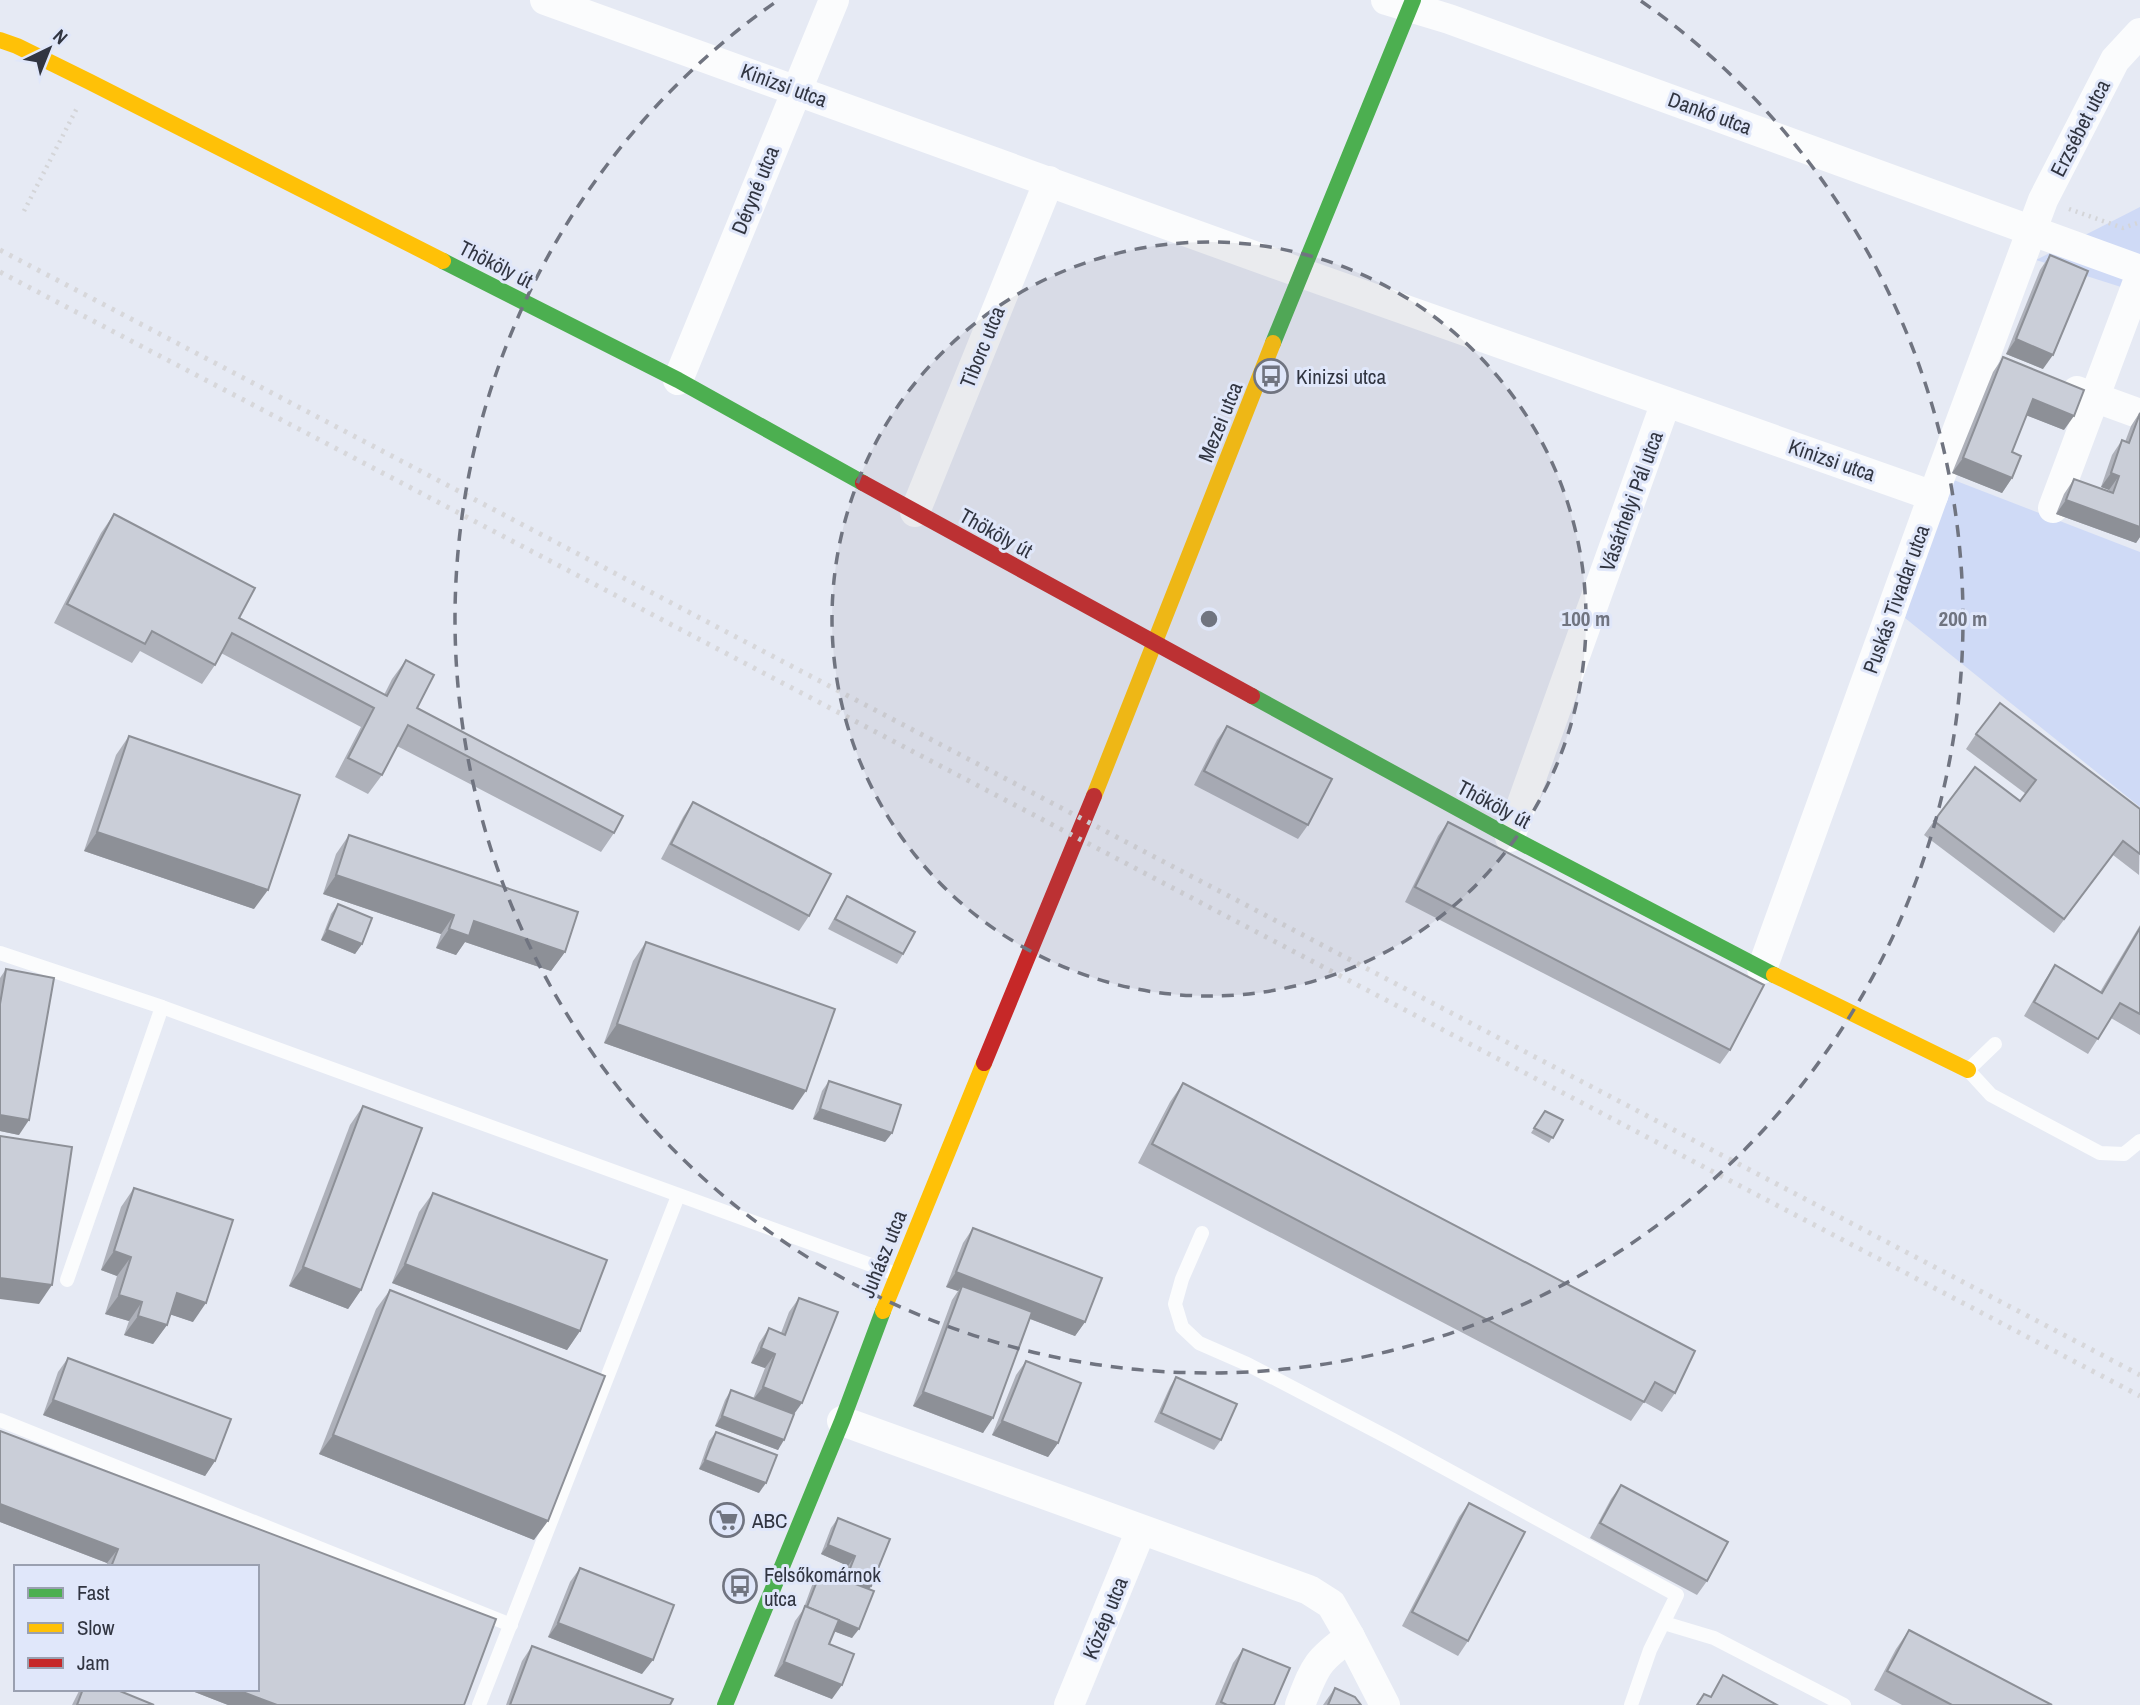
<svg xmlns="http://www.w3.org/2000/svg" width="2140" height="1705" viewBox="0 0 2140 1705" font-family="'Archivo Narrow',sans-serif">
	<style>
		.green { fill: #cfdaf6 }
		.lines { fill: none; stroke-linecap: round; stroke-linejoin: round }
		.path { stroke: #d4d5d8; stroke-width: 4.5; stroke-dasharray: 2 5; stroke-linecap: butt }
		.lane { stroke: #fbfcfd; stroke-width: 14 }
		.street { stroke: #fbfcfd; stroke-width: 30 }
		.fast { stroke: #4caf50; stroke-width: 16 }
		.slow { stroke: #ffc107; stroke-width: 16 }
		.jam { stroke: #c62828; stroke-width: 16 }
		.rail { stroke: #d7d7da; stroke-width: 5; stroke-dasharray: 3.5 7; stroke-linecap: butt }
		.wall { fill: #aeb1ba }
		.shaded-wall { fill: #8d9097 }
		.building { fill: #caced8; stroke: #8d9097; stroke-width: 2 }
		.ring { fill: none; stroke: #707480; stroke-width: 3.5; stroke-dasharray: 12 9 }
		.labels { text-anchor: middle; dominant-baseline: central; stroke-width: 6; stroke-linejoin: round; paint-order: stroke }
		.street-label { font-size: 21px; fill: #313541; stroke: #e0e7fa }
		.poi-label { font-size: 21px; fill: #313541; stroke: #e0e7fa; text-anchor: start }
		.centre { fill: #707480; stroke: #e0e7fa; stroke-width: 3.5 }
		.ring-label { font-size: 21px; text-anchor: middle; font-weight: bold; fill: #707480; stroke: #e0e7fa; stroke-width: 6; stroke-linejoin: round; paint-order: stroke }
	</style>
	<rect width="100%" height="100%" fill="#e6eaf4"/>
	<g class="green">
		<path d="M2140 207V293L2036 260Z"/>
		<path d="M1946 477 2140 552V807L1905 618Z"/>
	</g>
	<g class="lines">
		<g class="path">
			<path d="M2069 209 2123 228 2140 222"/>
			<path d="M24 211 77 108"/>
		</g>
		<g class="lane">
			<path d="M0 953 162 1007 896 1274"/>
			<path d="M1995 1044 1968 1070 1991 1095 2100 1153 2124 1154 2140 1141"/>
			<path d="M1202 1233 1182 1279 1175 1304 1182 1327 1199 1343 1247 1364 1393 1440 1677 1595 1650 1650 1631 1705"/>
			<path d="M67 1280 162 1007"/>
			<path d="M0 1420 511 1625"/>
			<path d="M1664 1623 1714 1638 1844 1705"/>
			<path d="M479 1705 678 1196"/>
		</g>
		<g class="street">
			<path d="M545 0 1301 273 1933 496"/>
			<path d="M1386 0 1449 19 2140 270"/>
			<path d="M678 380 834 0"/>
			<path d="M2077 391 2140 414"/>
			<path d="M2053 508 2140 276"/>
			<path d="M915 512 1049 181"/>
			<path d="M1510 837 1666 402"/>
			<path d="M1762 969 1933 496 2043 200 2115 60 2140 33"/>
			<path d="M842 1421 1309 1590 1331 1604 1350 1637 1385 1705"/>
			<path d="M1069 1705 1141 1530"/>
			<path d="M1300 1705C1315 1667 1316 1661 1350 1637"/>
		</g>
		<g class="fast">
			<path d="M443 261 678 380 863 483"/>
			<path d="M1273 343 1413 0"/>
			<path d="M1252 696 1510 837 1774 975"/>
			<path d="M725 1705 842 1421 883 1311"/>
		</g>
		<g class="slow">
			<path d="M0 40 17 46 90 82 443 261"/>
			<path d="M1094 796 1273 343"/>
			<path d="M1774 975 1968 1070"/>
			<path d="M883 1311 984 1063"/>
		</g>
		<g class="jam">
			<path d="M863 483 1252 696"/>
			<path d="M984 1063 1094 796"/>
		</g>
		<g class="rail">
			<path d="M0 250 2140 1375"/>
			<path d="M0 272 2140 1396"/>
		</g>
	</g>
	<g class="wall">
		<path d="M2050 255 2043 369 2006 354 2040 270Z"/>
		<path d="M2003 357 2064 430 2026 415 2012 452V478L2002 493 1952 473 1993 372Z"/>
		<path d="M2140 412V537L2136 543 2056 514 2064 494 2074 479 2109 492V490L2101 487 2112 455 2122 440 2125 442 2131 426Z"/>
		<path d="M114 514 239 618 384 695 392 679 406 660 417 708 614 833 601 852 397 746 382 775 368 794 335 777 361 727 221 653 215 665 202 684 140 651 132 663 54 623 101 533Z"/>
		<path d="M1227 726 1308 825 1298 839 1194 785 1217 740Z"/>
		<path d="M1976 734 2140 809 2139 875 2113 855 2054 933 1924 835 1934 821 2020 801 2026 794 1966 749Z"/>
		<path d="M129 736 254 909 84 851 116 755Z"/>
		<path d="M693 802 809 916 799 931 661 859 683 817Z"/>
		<path d="M1448 822 1730 1050 1720 1064 1405 902 1438 836Z"/>
		<path d="M349 835 565 952 551 971 465 942 456 955 436 948 441 934 323 894 336 854Z"/>
		<path d="M847 896 903 954 897 964 828 929 841 906Z"/>
		<path d="M338 904 362 944 355 954 321 940 331 914Z"/>
		<path d="M2140 925V1035L2111 1018 2088 1054 2024 1016 2045 980 2055 965 2100 992Z"/>
		<path d="M646 942 793 1110 604 1043 633 961Z"/>
		<path d="M6 969 19 1135 0 1131V978Z"/>
		<path d="M829 1081 892 1133 885 1142 813 1119 822 1091Z"/>
		<path d="M1183 1083 1675 1393 1662 1412 1644 1402 1631 1421 1138 1163 1170 1102Z"/>
		<path d="M363 1106 361 1290 348 1309 289 1286 350 1125Z"/>
		<path d="M1545 1111 1563 1120 1549 1143 1531 1133Z"/>
		<path d="M134 1188 193 1322 170 1314 167 1325 153 1344 124 1335 129 1321 105 1314 117 1276 101 1270 121 1207Z"/>
		<path d="M433 1193 580 1331 567 1350 392 1283 419 1212Z"/>
		<path d="M973 1228 1085 1322 1075 1336 1030 1319 983 1433 913 1406 952 1300 958 1291 946 1287 963 1243Z"/>
		<path d="M390 1290 534 1540 319 1454 376 1309Z"/>
		<path d="M799 1298 794 1414 778 1450 715 1426 725 1400 731 1390 753 1399 765 1368 751 1363 759 1343 769 1328 781 1333 789 1312Z"/>
		<path d="M68 1358 215 1461 205 1476 43 1415 58 1372Z"/>
		<path d="M1026 1361 1058 1443 1048 1457 992 1435 1016 1375Z"/>
		<path d="M1176 1377 1221 1440 1214 1450 1154 1422 1170 1387Z"/>
		<path d="M0 1431 496 1619 464 1705H228L187 1689H257V1567H106L107 1563 0 1522Z"/>
		<path d="M716 1432 759 1493 699 1469 709 1441Z"/>
		<path d="M1621 1485 1707 1581 1697 1595 1590 1538 1611 1499Z"/>
		<path d="M1469 1503 1468 1641 1458 1656 1402 1626 1459 1517Z"/>
		<path d="M838 1518 871 1586 852 1638 834 1631 829 1644 832 1699 774 1676 795 1621 803 1610 814 1580 821 1571 843 1579 848 1566 821 1554 831 1528Z"/>
		<path d="M580 1568 642 1674 548 1637 570 1582Z"/>
		<path d="M1909 1630 2052 1705H1902L1874 1690 1896 1649Z"/>
		<path d="M532 1646 670 1705H506L522 1661Z"/>
		<path d="M1243 1649 1274 1705H1215L1233 1663Z"/>
		<path d="M1335 1688 1361 1705H1323Z"/>
		<path d="M80 1689H115L154 1705H72Z"/>
	</g>
	<g class="shaded-wall">
		<path d="M2016 339 2053 355 2043 369 2006 354Z"/>
		<path d="M2033 399 2074 416 2064 430 2023 414Z"/>
		<path d="M1963 458 2012 478 2002 493 1952 473Z"/>
		<path d="M2111 473 2119 476 2109 490 2101 487Z"/>
		<path d="M2066 500 2140 527V537L2136 543 2056 514Z"/>
		<path d="M97 832 268 890 254 909 84 851Z"/>
		<path d="M336 875 454 915 441 934 323 894Z"/>
		<path d="M474 921 565 952 551 971 465 942 456 955 436 948 449 929Z"/>
		<path d="M327 930 362 944 355 954 321 940Z"/>
		<path d="M617 1024 806 1091 793 1110 604 1043Z"/>
		<path d="M820 1109 892 1133 885 1142 813 1119Z"/>
		<path d="M0 1115 29 1120 19 1135 0 1131Z"/>
		<path d="M114 1251 131 1257 117 1276 101 1270Z"/>
		<path d="M405 1264 580 1331 567 1350 392 1283Z"/>
		<path d="M303 1267 361 1290 348 1309 289 1286Z"/>
		<path d="M956 1272 1085 1322 1075 1336 960 1292 962 1286 958 1291 946 1287Z"/>
		<path d="M0 1278 52 1285 39 1304 0 1299Z"/>
		<path d="M177 1293 206 1303 193 1322 163 1312Z"/>
		<path d="M119 1295 142 1302 129 1321 105 1314Z"/>
		<path d="M138 1316 167 1325 153 1344 124 1335Z"/>
		<path d="M761 1348 775 1354 765 1368 751 1363Z"/>
		<path d="M763 1387 802 1403 792 1417 752 1401Z"/>
		<path d="M923 1392 993 1418 983 1433 913 1406Z"/>
		<path d="M53 1400 215 1461 205 1476 43 1415Z"/>
		<path d="M722 1416 784 1440 778 1450 715 1426Z"/>
		<path d="M1002 1421 1058 1443 1048 1457 992 1435Z"/>
		<path d="M333 1435 548 1521 534 1540 319 1454Z"/>
		<path d="M705 1460 766 1483 759 1493 699 1469Z"/>
		<path d="M0 1504 118 1549 107 1563 0 1522Z"/>
		<path d="M828 1545 855 1556 848 1566 821 1554Z"/>
		<path d="M847 1576 871 1586 864 1596 840 1586Z"/>
		<path d="M807 1608 859 1629 852 1638 801 1619Z"/>
		<path d="M558 1623 653 1660 642 1674 548 1637Z"/>
		<path d="M784 1662 842 1685 832 1699 774 1676Z"/>
		<path d="M187 1689H235L277 1705H228Z"/>
	</g>
	<g class="building">
		<path d="M2050 255 2088 271 2053 355 2016 339Z"/>
		<path d="M2003 357 2084 390 2074 416 2033 399 2012 452 2021 456 2012 478 1963 458Z"/>
		<path d="M2140 413V527L2066 500 2074 479 2113 493 2119 476 2111 473 2122 440 2129 443Z"/>
		<path d="M114 514 255 588 239 618 387 696 406 660 434 675 417 708 623 816 614 833 408 725 382 775 348 758 374 708 232 633 215 665 152 631 145 644 67 604Z"/>
		<path d="M2000 703 2140 809V854L2123 841 2064 919 1934 821 1975 767 2020 801 2036 780 1976 734Z"/>
		<path d="M1227 726 1332 779 1308 825 1204 771Z"/>
		<path d="M129 736 300 795 268 890 97 832Z"/>
		<path d="M693 802 831 874 809 916 671 844Z"/>
		<path d="M1448 822 1764 985 1730 1050 1415 887Z"/>
		<path d="M349 835 578 912 565 952 474 921 469 936 449 929 454 915 336 875Z"/>
		<path d="M847 896 915 932 903 954 835 919Z"/>
		<path d="M338 904 372 918 362 944 327 930Z"/>
		<path d="M2140 928V1014L2120 1003 2098 1039 2034 1002 2055 965 2102 993Z"/>
		<path d="M646 942 835 1009 806 1091 617 1024Z"/>
		<path d="M6 969 54 978 29 1120 0 1115V1004Z"/>
		<path d="M829 1081 901 1105 892 1133 820 1109Z"/>
		<path d="M1183 1083 1695 1351 1675 1393 1655 1382 1644 1402 1152 1144Z"/>
		<path d="M363 1106 422 1128 361 1290 303 1267Z"/>
		<path d="M1545 1111 1563 1120 1553 1138 1534 1128Z"/>
		<path d="M0 1136 72 1147 52 1285 0 1278Z"/>
		<path d="M134 1188 233 1220 206 1303 177 1293 167 1325 138 1316 142 1302 119 1295 131 1257 114 1251Z"/>
		<path d="M433 1193 607 1260 580 1331 405 1264Z"/>
		<path d="M973 1228 1102 1278 1085 1322 956 1272Z"/>
		<path d="M962 1286 1032 1312 993 1418 923 1392Z"/>
		<path d="M390 1290 605 1376 548 1521 333 1435Z"/>
		<path d="M799 1298 838 1312 802 1403 763 1387 775 1354 761 1348 769 1328 785 1335Z"/>
		<path d="M68 1358 231 1419 215 1461 53 1400Z"/>
		<path d="M1026 1361 1081 1383 1058 1443 1002 1421Z"/>
		<path d="M1176 1377 1237 1404 1221 1440 1161 1413Z"/>
		<path d="M731 1390 794 1414 784 1440 722 1416Z"/>
		<path d="M0 1431 496 1619 464 1705H277L235 1689H257V1567H111L118 1549 0 1504Z"/>
		<path d="M716 1432 777 1455 766 1483 705 1460Z"/>
		<path d="M1621 1485 1728 1542 1707 1581 1600 1523Z"/>
		<path d="M1469 1503 1525 1532 1468 1641 1412 1612Z"/>
		<path d="M838 1518 890 1539 871 1586 847 1576 855 1556 828 1545Z"/>
		<path d="M580 1568 674 1605 653 1660 558 1623Z"/>
		<path d="M821 1571 874 1591 859 1629 807 1607Z"/>
		<path d="M805 1606 839 1620 829 1644 854 1654 842 1685 784 1662Z"/>
		<path d="M1909 1630 2052 1705H1952L1887 1671Z"/>
		<path d="M532 1646 673 1699 670 1705H510Z"/>
		<path d="M1243 1649 1290 1668 1274 1705H1227L1221 1702Z"/>
		<path d="M1723 1675 1777 1705H1697L1704 1694 1711 1697Z"/>
		<path d="M1335 1688 1355 1697 1361 1705H1328Z"/>
		<path d="M83 1689H115L154 1705H77Z"/>
	</g>
	<circle cx="1209" cy="619" r="377" fill="#707480" fill-opacity=".12"/>
	<g class="ring">
		<circle cx="1209" cy="619" r="377"/>
		<path d="M1641 1A754 754 0 1 1 777 1"/>
	</g>
	<defs>
		<g id="bus-ring" transform="scale(1.75)"><circle r="9.5" fill="#e0e7fa" stroke="#707480" stroke-width="1.5"/><path d="M-5-6H5V4H4V6H2V4H-2V6H-4V4H-5ZM-3.5-4V0h7V-4ZM-3.5 1.2v1.5H-2V1.2ZM2 1.2v1.5H3.5V1.2Z" fill="#707480"/></g>
		<g id="supermarket-ring" transform="scale(1.75)"><circle r="9.5" fill="#e0e7fa" stroke="#707480" stroke-width="1.5"/><path d="M-6-5.5h2.5l.6 2H6L4.5 2H-2.5L-4.4-4H-6ZM-1.5 3.2a1.3 1.3 0 1 0 .1 0ZM3 3.2a1.3 1.3 0 1 0 .1 0Z" fill="#707480"/></g>
	</defs>
	<g fill-rule="evenodd">
		<use href="#bus-ring" x="1271" y="376"/>
		<use href="#supermarket-ring" x="727" y="1520"/>
		<use href="#bus-ring" x="740" y="1586"/>
	</g>
	<g class="labels">
		<g class="street-label">
			<text transform="translate(784 85) rotate(20)">Kinizsi utca</text>
			<text transform="translate(1710 113) rotate(20)">Dankó utca</text>
			<text transform="translate(2080 128) rotate(-63)">Erzsébet utca</text>
			<text transform="translate(755 190) rotate(-68)">Déryné utca</text>
			<text transform="translate(496 264) rotate(27)">Thököly út</text>
			<text transform="translate(982 347) rotate(-68)">Tiborc utca</text>
			<text transform="translate(1220 422) rotate(-68)">Mezei utca</text>
			<text transform="translate(1832 460) rotate(19)">Kinizsi utca</text>
			<text transform="translate(1631 501) rotate(-70)">Vásárhelyi Pál utca</text>
			<text transform="translate(996 533) rotate(29)">Thököly út</text>
			<text transform="translate(1896 599) rotate(-70)">Puskás Tivadar utca</text>
			<text transform="translate(1494 804) rotate(28)">Thököly út</text>
			<text transform="translate(883 1254) rotate(-68)">Juhász utca</text>
			<text transform="translate(1105 1618) rotate(-68)">Közép utca</text>
		</g>
		<g class="poi-label">
			<text x="1296" y="376">Kinizsi utca</text>
			<text x="752" y="1520">ABC</text>
			<text x="764" y="1574">Felsőkomárnok<tspan x="764" dy="24">utca</tspan></text>
		</g>
	</g>
	<circle cx="1209" cy="619" r="10" class="centre"/>
	<g class="ring-label">
		<text x="1586" y="626">100 m</text>
		<text x="1963" y="626">200 m</text>
	</g>
	<rect x="14" y="1565" width="245" height="126" fill="#e0e7fa" stroke="#9aa0b0" stroke-width="2"/>
	<rect x="28" y="1588" width="35" height="10" fill="#4caf50" stroke="#9aa0b0" stroke-width="2"/>
	<text x="77" y="1600" font-size="21" fill="#313541">Fast</text>
	<rect x="28" y="1623" width="35" height="10" fill="#ffc107" stroke="#9aa0b0" stroke-width="2"/>
	<text x="77" y="1635" font-size="21" fill="#313541">Slow</text>
	<rect x="28" y="1658" width="35" height="10" fill="#c62828" stroke="#9aa0b0" stroke-width="2"/>
	<text x="77" y="1670" font-size="21" fill="#313541">Jam</text>
	<g transform="translate(49 49) rotate(43)" stroke="#e0e7fa" stroke-width="5" paint-order="stroke">
	<path d="M0-5L12 26L0 18L-12 26Z" fill="#313541"/>
	<text y="-10" font-size="19" font-weight="bold" text-anchor="middle" fill="#313541">N</text>
	</g>
</svg>
